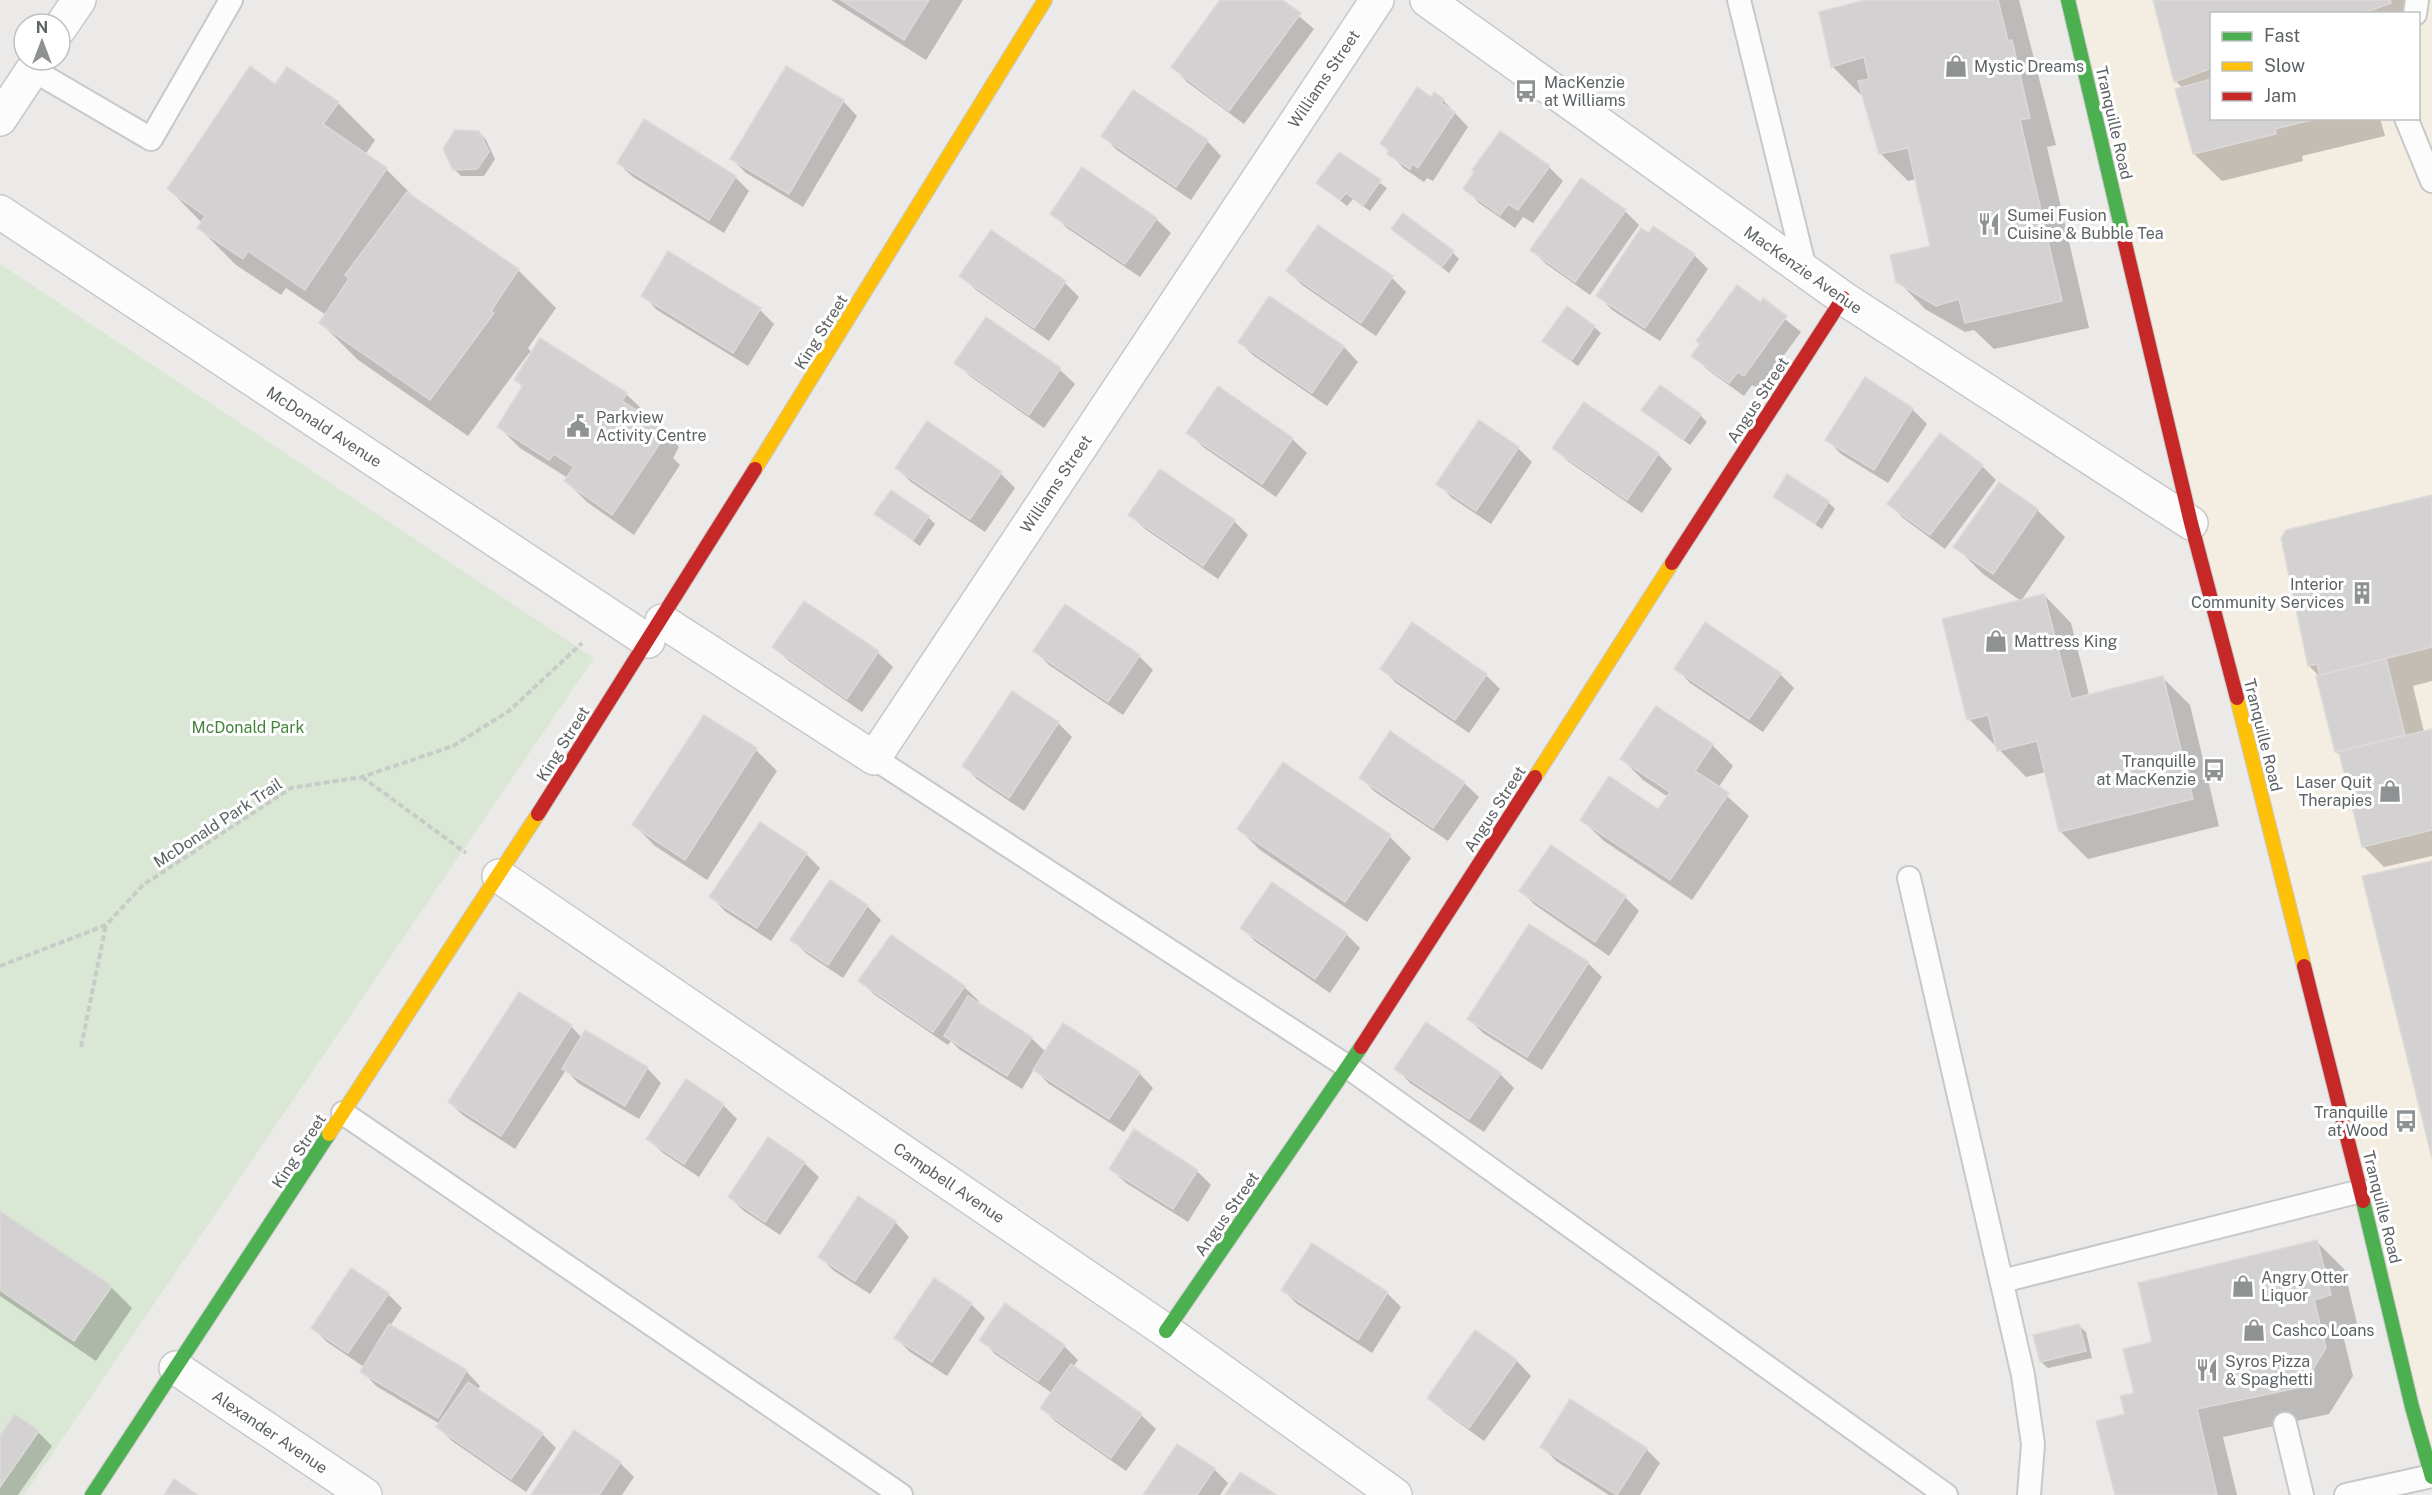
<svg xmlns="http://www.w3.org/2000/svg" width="2432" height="1495" viewBox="0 0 2432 1495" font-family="'Public Sans',sans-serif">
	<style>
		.commercial { fill: #f4ede2; fill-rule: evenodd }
		.green { fill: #d9e7d4 }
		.shadow { fill: #0003 }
		.building { fill: #d3d1d1; stroke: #dcdad7; stroke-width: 1.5 }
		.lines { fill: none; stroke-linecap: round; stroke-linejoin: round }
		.lane-casing { stroke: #c9c8c8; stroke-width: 26 }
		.street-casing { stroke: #c9c8c8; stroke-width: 36 }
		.fast-casing { stroke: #c8c8c8; stroke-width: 16 }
		.slow-casing { stroke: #c8c8c8; stroke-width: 16 }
		.jam-casing { stroke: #c8c8c8; stroke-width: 16 }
		.path { stroke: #c7ccc9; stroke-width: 4; stroke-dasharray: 6 3; stroke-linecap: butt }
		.lane { stroke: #fcfcfc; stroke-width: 22 }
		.street { stroke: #fcfcfc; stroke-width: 33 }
		.fast { stroke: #4caf50; stroke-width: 14 }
		.slow { stroke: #ffc107; stroke-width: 14 }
		.jam { stroke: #c62828; stroke-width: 14 }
		.labels { text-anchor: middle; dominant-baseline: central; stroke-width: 6; stroke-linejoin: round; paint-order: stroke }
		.poi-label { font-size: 16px; fill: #5d6265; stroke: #fff; text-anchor: start }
		.street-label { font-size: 16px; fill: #5d6265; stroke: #fff }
		.park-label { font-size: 16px; fill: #46843d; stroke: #fff }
	</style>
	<rect width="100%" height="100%" fill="#eceae8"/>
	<path class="commercial" d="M2067 0H2432V1477ZM2212 14H2418V118H2212Z"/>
	<path class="green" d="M0 264 594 658 24 1495H0Z"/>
	<g class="shadow">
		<path d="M831 0H963L926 60Z"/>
		<path d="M1222 0H1280L1314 29 1244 124 1187 82 1173 67Z"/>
		<path d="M1871 0H2019L2056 145 2047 147 2089 328 1994 349 1974 330 1965 332 1925 309 1898 281 1932 247 1916 179 1908 181 1881 154 1863 93 1860 94 1833 67 1821 13Z"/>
		<path d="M2154 0H2409L2413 14H2212V118H2380L2385 136 2302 156 2303 161 2222 181 2194 154 2183 88 2175 81Z"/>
		<path d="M276 86 338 103 375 140 365 155 386 169 420 203 518 270 556 308 528 348 532 353 626 394 648 415 646 418 658 426 679 447 673 458 680 465 634 535 587 502 566 481 568 478 520 448 499 427 523 387 516 380 531 355 529 353 468 436 358 360 321 323 326 315 286 288 281 295 236 265 199 228 202 223 169 189Z"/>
		<path d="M1134 92 1207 141 1221 156 1191 200 1117 150 1103 136Z"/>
		<path d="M1432 99 1443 100 1468 127 1433 181 1427 178 1424 182 1403 168 1382 144Z"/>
		<path d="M843 101 857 116 803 207 746 173 732 159Z"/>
		<path d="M479 132 486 140 495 159 484 176H461L454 169Z"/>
		<path d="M1339 154 1387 188 1370 211 1353 199 1347 206 1318 183Z"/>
		<path d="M618 163 735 177 749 191 724 233 633 177Z"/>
		<path d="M1549 167 1563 181 1533 223 1523 217 1515 228 1479 203 1465 188Z"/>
		<path d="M1083 169 1156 219 1171 233 1140 277 1067 228 1052 213Z"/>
		<path d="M1581 180 1625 211 1639 225 1590 295 1546 264 1532 250Z"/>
		<path d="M1318 227 1392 278 1406 292 1376 336 1302 285 1288 271Z"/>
		<path d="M1400 235 1453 253 1459 259 1449 273Z"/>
		<path d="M669 253 760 310 774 324 748 366 657 310 643 295Z"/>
		<path d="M1694 255 1708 269 1660 341 1612 310 1598 295Z"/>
		<path d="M961 276 1065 283 1079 297 1049 341 976 290Z"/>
		<path d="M1270 298 1344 347 1358 362 1327 406 1254 356 1239 342Z"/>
		<path d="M1763 301 1801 332 1759 389 1752 385 1744 396 1708 370 1693 356Z"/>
		<path d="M987 319 1060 370 1075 384 1044 428 971 377 956 363Z"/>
		<path d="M1594 327 1601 333 1578 366 1551 347Z"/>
		<path d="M1865 379 1912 409 1927 424 1888 483 1841 454 1827 439Z"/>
		<path d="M1643 410 1700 415 1707 422 1690 445Z"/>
		<path d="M1188 432 1292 439 1307 453 1276 497 1203 447Z"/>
		<path d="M1518 448 1532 462 1491 524 1452 498 1438 484Z"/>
		<path d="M1554 448 1658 454 1672 469 1642 513 1569 462Z"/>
		<path d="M1982 466 1996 480 1945 549 1903 518 1889 504Z"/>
		<path d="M897 468 1001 474 1015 488 985 532 911 482Z"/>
		<path d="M1999 484 2037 510 2065 537 2021 601 1983 574 1955 546Z"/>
		<path d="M2432 496V681L2413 686 2424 732 2432 730V856L2384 867 2363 846 2341 757 2336 751 2320 677 2309 666Z"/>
		<path d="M1774 497 1828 502 1835 509 1822 529Z"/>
		<path d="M876 514 928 517 935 524 920 546Z"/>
		<path d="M1130 515 1234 521 1248 535 1218 579 1145 529Z"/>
		<path d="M2044 595 2071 623 2089 695 2162 677 2190 705 2219 826 2088 859 2060 831 2046 772 2026 777 1969 719Z"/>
		<path d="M804 603 878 653 893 667 862 712 789 661 774 647Z"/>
		<path d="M1065 606 1139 656 1153 670 1123 715 1049 665 1035 651Z"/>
		<path d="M1676 668 1780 674 1794 688 1763 732 1690 683Z"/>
		<path d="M1382 669 1486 675 1500 689 1469 733 1396 683Z"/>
		<path d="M1058 723 1072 737 1024 811 978 780 964 766Z"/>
		<path d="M1391 733 1464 783 1479 797 1448 841 1375 792 1360 777Z"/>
		<path d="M1712 745 1733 766 1718 788 1749 816 1692 900 1604 841 1582 820 1658 811 1668 797 1643 780 1622 759Z"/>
		<path d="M756 750 777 771 707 880 655 846 634 825Z"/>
		<path d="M1239 829 1390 837 1411 858 1367 922 1260 850Z"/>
		<path d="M1551 847 1625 897 1639 911 1609 956 1535 905 1521 891Z"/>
		<path d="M806 854 820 868 771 941 726 912 711 897Z"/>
		<path d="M867 906 881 920 843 978 807 954 792 940Z"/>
		<path d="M1242 928 1346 934 1360 948 1330 993 1256 942Z"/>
		<path d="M891 937 964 987 979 1001 977 1003 1031 1038 1046 1052 1139 1073 1153 1088 1124 1132 1049 1084 1034 1069 1022 1089 960 1050 951 1041 948 1045 875 995 860 981Z"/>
		<path d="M1588 963 1602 977 1542 1070 1483 1033 1469 1019Z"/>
		<path d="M571 1026 582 1038 647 1068 661 1083 639 1119 578 1083 566 1070 515 1149 464 1116 449 1102Z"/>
		<path d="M1396 1068 1500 1074 1514 1088 1484 1132 1410 1083Z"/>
		<path d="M723 1105 737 1119 699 1177 663 1153 648 1139Z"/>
		<path d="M768 1139 804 1163 819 1177 780 1235 744 1211 729 1197Z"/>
		<path d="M1111 1169 1197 1171 1211 1185 1188 1222 1126 1183Z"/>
		<path d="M0 1213 111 1287 132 1308 96 1361 0 1296Z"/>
		<path d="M895 1222 909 1237 870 1294 834 1271 820 1257Z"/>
		<path d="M2316 1241 2344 1269 2357 1323 2341 1327 2353 1376 2329 1414 2223 1437 2237 1495H2116L2127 1415 2154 1343Z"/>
		<path d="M1283 1290 1387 1293 1401 1307 1372 1353 1297 1304Z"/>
		<path d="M388 1294 402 1308 390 1326 466 1371 480 1386 477 1390 542 1434 556 1448 526 1492 452 1441 438 1427 440 1424 376 1386 362 1371 364 1367 327 1342 313 1328Z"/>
		<path d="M971 1304 985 1318 947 1376 910 1352 896 1338Z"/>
		<path d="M2079 1326 2086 1332 2092 1358 2048 1368 2041 1362Z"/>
		<path d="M1476 1332 1517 1361 1531 1376 1484 1441 1444 1412 1429 1398Z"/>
		<path d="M981 1339 1064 1346 1078 1360 1073 1367 1141 1415 1156 1429 1126 1471 1056 1422 1042 1408 1052 1393 995 1354Z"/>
		<path d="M38 1432 52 1446 18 1495H0V1439Z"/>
		<path d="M1542 1446 1646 1449 1660 1463 1640 1495H1609L1556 1461Z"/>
		<path d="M620 1463 634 1477 622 1495H533Z"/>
		<path d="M1214 1469 1228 1483 1220 1495H1145Z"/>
	</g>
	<g class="building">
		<path d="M841 0H929L904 40Z"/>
		<path d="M1220 0H1282L1301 13 1229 111 1171 67Z"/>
		<path d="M1865 0H1998L2008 41 2012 40 2030 118 2020 120 2062 301 1965 323 1959 299 1936 306 1896 282 1890 255 1930 246 1908 148 1879 154 1858 81 1869 79 1864 57 1831 67 1819 12Z"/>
		<path d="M2153 0H2390L2391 3 2361 14H2212V68L2174 82Z"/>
		<path d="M250 66 275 84 287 67 339 102 323 124 387 168 305 290 248 251 243 259 197 228 205 216 167 189Z"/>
		<path d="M786 66 844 100 789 194 730 159Z"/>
		<path d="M2212 79V118H2319L2275 129 2276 134 2193 154 2175 89Z"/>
		<path d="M1417 87 1431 97 1434 92 1444 99 1441 103 1455 112 1418 168 1412 164 1410 169 1387 154 1389 150 1380 144Z"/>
		<path d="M1133 90 1208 140 1176 187 1101 136Z"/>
		<path d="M644 119 736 176 709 220 617 163Z"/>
		<path d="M455 130 479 131 489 152 477 169 453 170 443 149Z"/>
		<path d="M1500 131 1550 166 1518 210 1508 204 1500 215 1463 189 1474 172 1472 170Z"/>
		<path d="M1339 152 1381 180 1363 206 1346 193 1340 200 1316 183Z"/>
		<path d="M1082 167 1157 218 1125 264 1050 214Z"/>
		<path d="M1581 178 1626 210 1575 282 1530 250Z"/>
		<path d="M407 192 519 269 491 311 494 313 430 400 319 323 349 279 345 275Z"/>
		<path d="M1403 213 1454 251 1442 267 1391 229Z"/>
		<path d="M1318 225 1393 276 1361 323 1286 271Z"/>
		<path d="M1653 226 1695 254 1645 328 1596 296 1641 228 1649 233Z"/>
		<path d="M991 230 1066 281 1034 328 959 276Z"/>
		<path d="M668 251 761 308 733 353 641 296Z"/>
		<path d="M1737 285 1761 302 1763 298 1787 316 1744 376 1738 372 1729 383 1691 356 1700 344 1696 341Z"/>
		<path d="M1269 296 1344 346 1312 393 1238 342Z"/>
		<path d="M1567 306 1595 326 1571 361 1542 341Z"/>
		<path d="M986 317 1061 368 1029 415 954 363Z"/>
		<path d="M540 338 627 393 622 401 659 425 652 437 660 443 612 515 564 481 574 467 554 454 549 460 497 427 523 385 514 380Z"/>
		<path d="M1865 377 1913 408 1874 470 1825 440Z"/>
		<path d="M1660 385 1701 414 1683 440 1641 410Z"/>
		<path d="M1218 386 1293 438 1262 484 1186 433Z"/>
		<path d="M1584 402 1659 453 1627 500 1552 448Z"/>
		<path d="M1479 420 1519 447 1476 511 1436 484Z"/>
		<path d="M927 421 1002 472 970 519 895 468Z"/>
		<path d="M1940 433 1983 465 1930 535 1887 504Z"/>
		<path d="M1160 469 1235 520 1203 566 1128 515Z"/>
		<path d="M1787 474 1829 501 1815 524 1773 497Z"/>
		<path d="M1999 482 2038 509 1993 574 1953 547Z"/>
		<path d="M891 490 929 516 913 540 874 514Z"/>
		<path d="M2432 495V647L2320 675 2317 664 2308 666 2281 538 2286 530Z"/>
		<path d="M2044 594 2071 699 2163 676 2193 799 2059 832 2037 741 1997 751 1988 715 1967 720 1942 619Z"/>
		<path d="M804 601 879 651 847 699 772 647Z"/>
		<path d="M1065 604 1140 655 1108 702 1033 651Z"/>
		<path d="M1412 622 1487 674 1455 720 1380 669Z"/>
		<path d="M1705 622 1781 673 1749 719 1674 669Z"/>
		<path d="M2386 659 2405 735 2335 752 2316 676Z"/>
		<path d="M1012 691 1059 722 1009 798 962 766Z"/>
		<path d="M1656 706 1713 744 1695 771 1729 793 1670 880 1580 820 1609 776 1658 809 1670 792 1620 759Z"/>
		<path d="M704 715 757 748 685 860 632 825Z"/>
		<path d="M2432 729V830L2362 847 2339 752Z"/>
		<path d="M1390 731 1465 782 1433 828 1359 778Z"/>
		<path d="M1283 762 1391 835 1345 902 1237 829Z"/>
		<path d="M760 822 807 853 757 928 709 897Z"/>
		<path d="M1551 845 1626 896 1595 942 1519 891Z"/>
		<path d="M2432 861V1158L2362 876Z"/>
		<path d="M830 880 868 905 828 965 790 940Z"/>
		<path d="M1272 882 1347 933 1315 979 1240 928Z"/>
		<path d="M1529 924 1589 962 1527 1057 1467 1019Z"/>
		<path d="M891 935 965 986 933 1032 858 981Z"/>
		<path d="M519 992 572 1025 501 1136 448 1102Z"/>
		<path d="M968 996 1032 1037 1007 1076 944 1036Z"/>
		<path d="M1426 1022 1501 1073 1469 1119 1394 1069Z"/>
		<path d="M1063 1023 1140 1072 1109 1119 1033 1070Z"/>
		<path d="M585 1030 648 1067 625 1106 562 1069Z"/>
		<path d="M686 1079 724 1104 684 1164 646 1139Z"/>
		<path d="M1134 1129 1198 1170 1173 1209 1109 1169Z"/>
		<path d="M768 1137 805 1162 765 1222 728 1197Z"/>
		<path d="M858 1196 896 1221 855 1281 818 1257Z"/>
		<path d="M0 1211 112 1286 74 1341 0 1290Z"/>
		<path d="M2317 1240 2331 1295 2314 1300 2326 1348 2302 1387 2197 1409 2217 1495H2115L2096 1421 2125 1414 2120 1396 2134 1393 2123 1349 2152 1342 2138 1283Z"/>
		<path d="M1312 1243 1388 1292 1358 1340 1281 1290Z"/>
		<path d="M351 1268 389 1293 348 1353 311 1328Z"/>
		<path d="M934 1278 972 1303 932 1362 894 1338Z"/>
		<path d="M1005 1303 1065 1345 1038 1381 979 1340Z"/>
		<path d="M389 1324 467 1370 438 1418 360 1372Z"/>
		<path d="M2079 1324 2086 1351 2040 1362 2033 1335Z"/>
		<path d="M1475 1330 1517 1360 1469 1428 1427 1398Z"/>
		<path d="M1071 1364 1142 1414 1111 1458 1040 1408Z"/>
		<path d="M468 1382 543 1433 511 1479 436 1427Z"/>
		<path d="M1570 1399 1647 1448 1617 1495 1540 1447Z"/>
		<path d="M15 1414 39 1431 0 1487V1436Z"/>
		<path d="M574 1430 621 1462 599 1495H531Z"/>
		<path d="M1177 1444 1215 1468 1197 1495H1143Z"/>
		<path d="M1240 1472 1277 1495H1225Z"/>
		<path d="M174 1479 198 1495H164Z"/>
	</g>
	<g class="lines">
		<g class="lane-casing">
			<g id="lane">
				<path d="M1739 0 1806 273"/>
				<path d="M2415 14 2417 0"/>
				<path d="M33 70 151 139 231 0"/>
				<path d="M2406 118 2432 181"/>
				<path d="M874 758 1348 1067 1946 1495"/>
				<path d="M1909 878 2023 1375 2033 1444 2029 1495"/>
				<path d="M343 1113 901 1495"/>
				<path d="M2002 1281 2361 1191"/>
				<path d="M2285 1424 2302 1495"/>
				<path d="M2346 1495 2432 1476"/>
			</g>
		</g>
		<g class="street-casing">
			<g id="street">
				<path d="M1427 0 1843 298 2191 523"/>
				<path d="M60 28 79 0"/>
				<path d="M0 119 39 60"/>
				<path d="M0 212 648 641"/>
				<path d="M662 621 874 758 1377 0"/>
				<path d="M499 876 1166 1331 1395 1495"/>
				<path d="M176 1368 365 1495"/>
			</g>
		</g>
		<g class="fast-casing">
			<g id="fast">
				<path d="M2068 0 2123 235"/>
				<path d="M2363 1201 2412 1407 2432 1477"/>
				<path d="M1166 1331 1361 1047"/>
				<path d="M92 1495 329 1134"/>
			</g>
		</g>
		<g class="slow-casing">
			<g id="slow">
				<path d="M755 469 1045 0"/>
				<path d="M2237 698 2304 966"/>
				<path d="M1535 777 1672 563"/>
				<path d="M329 1134 538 814"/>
			</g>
		</g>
		<g class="jam-casing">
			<g id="jam">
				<path d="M2123 235 2191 523 2237 698"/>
				<path d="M1672 563 1843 298"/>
				<path d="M538 814 755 469"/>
				<path d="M2304 966 2363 1201"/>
				<path d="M1361 1047 1535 777"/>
			</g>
		</g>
		<g class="path">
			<path d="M362 777 466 853"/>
			<path d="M0 966 106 925 143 885 291 788 362 777 453 746 509 711 582 643"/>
			<path d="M81 1047 106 925"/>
		</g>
		<use href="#lane" class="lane"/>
		<use href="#street" class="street"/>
		<use href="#fast" class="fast"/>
		<use href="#slow" class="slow"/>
		<use href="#jam" class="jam"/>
	</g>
	<defs>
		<g id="shop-bare" transform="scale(1.8)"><path d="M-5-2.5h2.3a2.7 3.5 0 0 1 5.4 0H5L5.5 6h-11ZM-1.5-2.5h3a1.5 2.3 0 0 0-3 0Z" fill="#8f9293" stroke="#fff" stroke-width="2.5" paint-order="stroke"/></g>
		<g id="bus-bare" transform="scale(1.8)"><path d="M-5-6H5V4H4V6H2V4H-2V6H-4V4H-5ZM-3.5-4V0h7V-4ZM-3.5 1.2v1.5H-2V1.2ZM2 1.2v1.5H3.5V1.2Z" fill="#8f9293" stroke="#fff" stroke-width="2.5" paint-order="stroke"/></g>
		<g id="restaurant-bare" transform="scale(1.8)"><path d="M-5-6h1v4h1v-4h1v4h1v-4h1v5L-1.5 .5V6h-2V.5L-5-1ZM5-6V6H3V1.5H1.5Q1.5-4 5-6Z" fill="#8f9293" stroke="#fff" stroke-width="2.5" paint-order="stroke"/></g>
		<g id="civic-bare" transform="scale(1.8)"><path d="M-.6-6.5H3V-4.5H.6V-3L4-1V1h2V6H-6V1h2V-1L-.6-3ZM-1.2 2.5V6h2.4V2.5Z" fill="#8f9293" stroke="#fff" stroke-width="2.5" paint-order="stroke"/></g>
		<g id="building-bare" transform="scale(1.8)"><path d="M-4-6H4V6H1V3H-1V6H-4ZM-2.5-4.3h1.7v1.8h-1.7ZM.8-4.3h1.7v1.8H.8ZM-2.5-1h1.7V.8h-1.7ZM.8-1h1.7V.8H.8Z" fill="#8f9293" stroke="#fff" stroke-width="2.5" paint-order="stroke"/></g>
	</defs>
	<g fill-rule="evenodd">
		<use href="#shop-bare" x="1956" y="66"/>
		<use href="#bus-bare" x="1526" y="91"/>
		<use href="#restaurant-bare" x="1989" y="224"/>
		<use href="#civic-bare" x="578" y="426"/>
		<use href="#building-bare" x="2362" y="593"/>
		<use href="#shop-bare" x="1996" y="641"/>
		<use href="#bus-bare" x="2214" y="770"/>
		<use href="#shop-bare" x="2390" y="791"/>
		<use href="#bus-bare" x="2406" y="1121"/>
		<use href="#shop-bare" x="2243" y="1286"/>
		<use href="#shop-bare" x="2254" y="1330"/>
		<use href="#restaurant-bare" x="2207" y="1370"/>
	</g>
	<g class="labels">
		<g class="poi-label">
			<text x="1974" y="66">Mystic Dreams</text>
			<text x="1544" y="82">MacKenzie<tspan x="1544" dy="18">at Williams</tspan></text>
			<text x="2007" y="215">Sumei Fusion<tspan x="2007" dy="18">Cuisine &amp; Bubble Tea</tspan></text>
			<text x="596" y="417">Parkview<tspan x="596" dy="18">Activity Centre</tspan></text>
			<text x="2344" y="584" text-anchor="end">Interior<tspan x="2344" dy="18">Community Services</tspan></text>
			<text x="2014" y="641">Mattress King</text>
			<text x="2196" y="761" text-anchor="end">Tranquille<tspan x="2196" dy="18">at MacKenzie</tspan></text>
			<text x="2372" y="782" text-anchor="end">Laser Quit<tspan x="2372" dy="18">Therapies</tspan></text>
			<text x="2388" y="1112" text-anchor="end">Tranquille<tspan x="2388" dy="18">at Wood</tspan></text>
			<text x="2261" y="1277">Angry Otter<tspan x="2261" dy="18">Liquor</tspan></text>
			<text x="2272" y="1330">Cashco Loans</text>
			<text x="2225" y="1361">Syros Pizza<tspan x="2225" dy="18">&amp; Spaghetti</tspan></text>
		</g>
		<g class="street-label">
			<text transform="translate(1324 79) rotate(-56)">Williams Street</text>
			<text transform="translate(2114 123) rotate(77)">Tranquille Road</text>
			<text transform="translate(1803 270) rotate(35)">MacKenzie Avenue</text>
			<text transform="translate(821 332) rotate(-58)">King Street</text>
			<text transform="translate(1758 400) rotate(-57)">Angus Street</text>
			<text transform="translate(324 427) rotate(33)">McDonald Avenue</text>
			<text transform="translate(1056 484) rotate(-56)">Williams Street</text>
			<text transform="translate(2263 735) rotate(76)">Tranquille Road</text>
			<text transform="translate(563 744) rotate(-58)">King Street</text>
			<text transform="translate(1495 809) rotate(-57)">Angus Street</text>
			<text transform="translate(218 823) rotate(-33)">McDonald Park Trail</text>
			<text transform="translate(299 1151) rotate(-57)">King Street</text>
			<text transform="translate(949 1183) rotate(34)">Campbell Avenue</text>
			<text transform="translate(2382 1207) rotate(76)">Tranquille Road</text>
			<text transform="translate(1227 1214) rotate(-55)">Angus Street</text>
			<text transform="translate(270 1432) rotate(34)">Alexander Avenue</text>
		</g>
		<g class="park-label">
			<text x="248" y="727">McDonald Park</text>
		</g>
	</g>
	<rect x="2210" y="12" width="210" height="108" fill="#ffffff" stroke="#bec0c1" stroke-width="1.5"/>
	<rect x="2222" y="32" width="30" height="9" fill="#4caf50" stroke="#bec0c1" stroke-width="1.5"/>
	<text x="2264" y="42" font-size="18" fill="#5d6265">Fast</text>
	<rect x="2222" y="62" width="30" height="9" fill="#ffc107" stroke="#bec0c1" stroke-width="1.5"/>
	<text x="2264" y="72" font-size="18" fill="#5d6265">Slow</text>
	<rect x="2222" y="92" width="30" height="9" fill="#c62828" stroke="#bec0c1" stroke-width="1.5"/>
	<text x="2264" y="102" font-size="18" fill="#5d6265">Jam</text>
	<g transform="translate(42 42)"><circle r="28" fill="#ffffff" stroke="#bec0c1" stroke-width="1.5"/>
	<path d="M0-4.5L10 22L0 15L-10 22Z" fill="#8f9293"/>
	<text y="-9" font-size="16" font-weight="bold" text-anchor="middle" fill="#5d6265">N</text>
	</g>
</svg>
